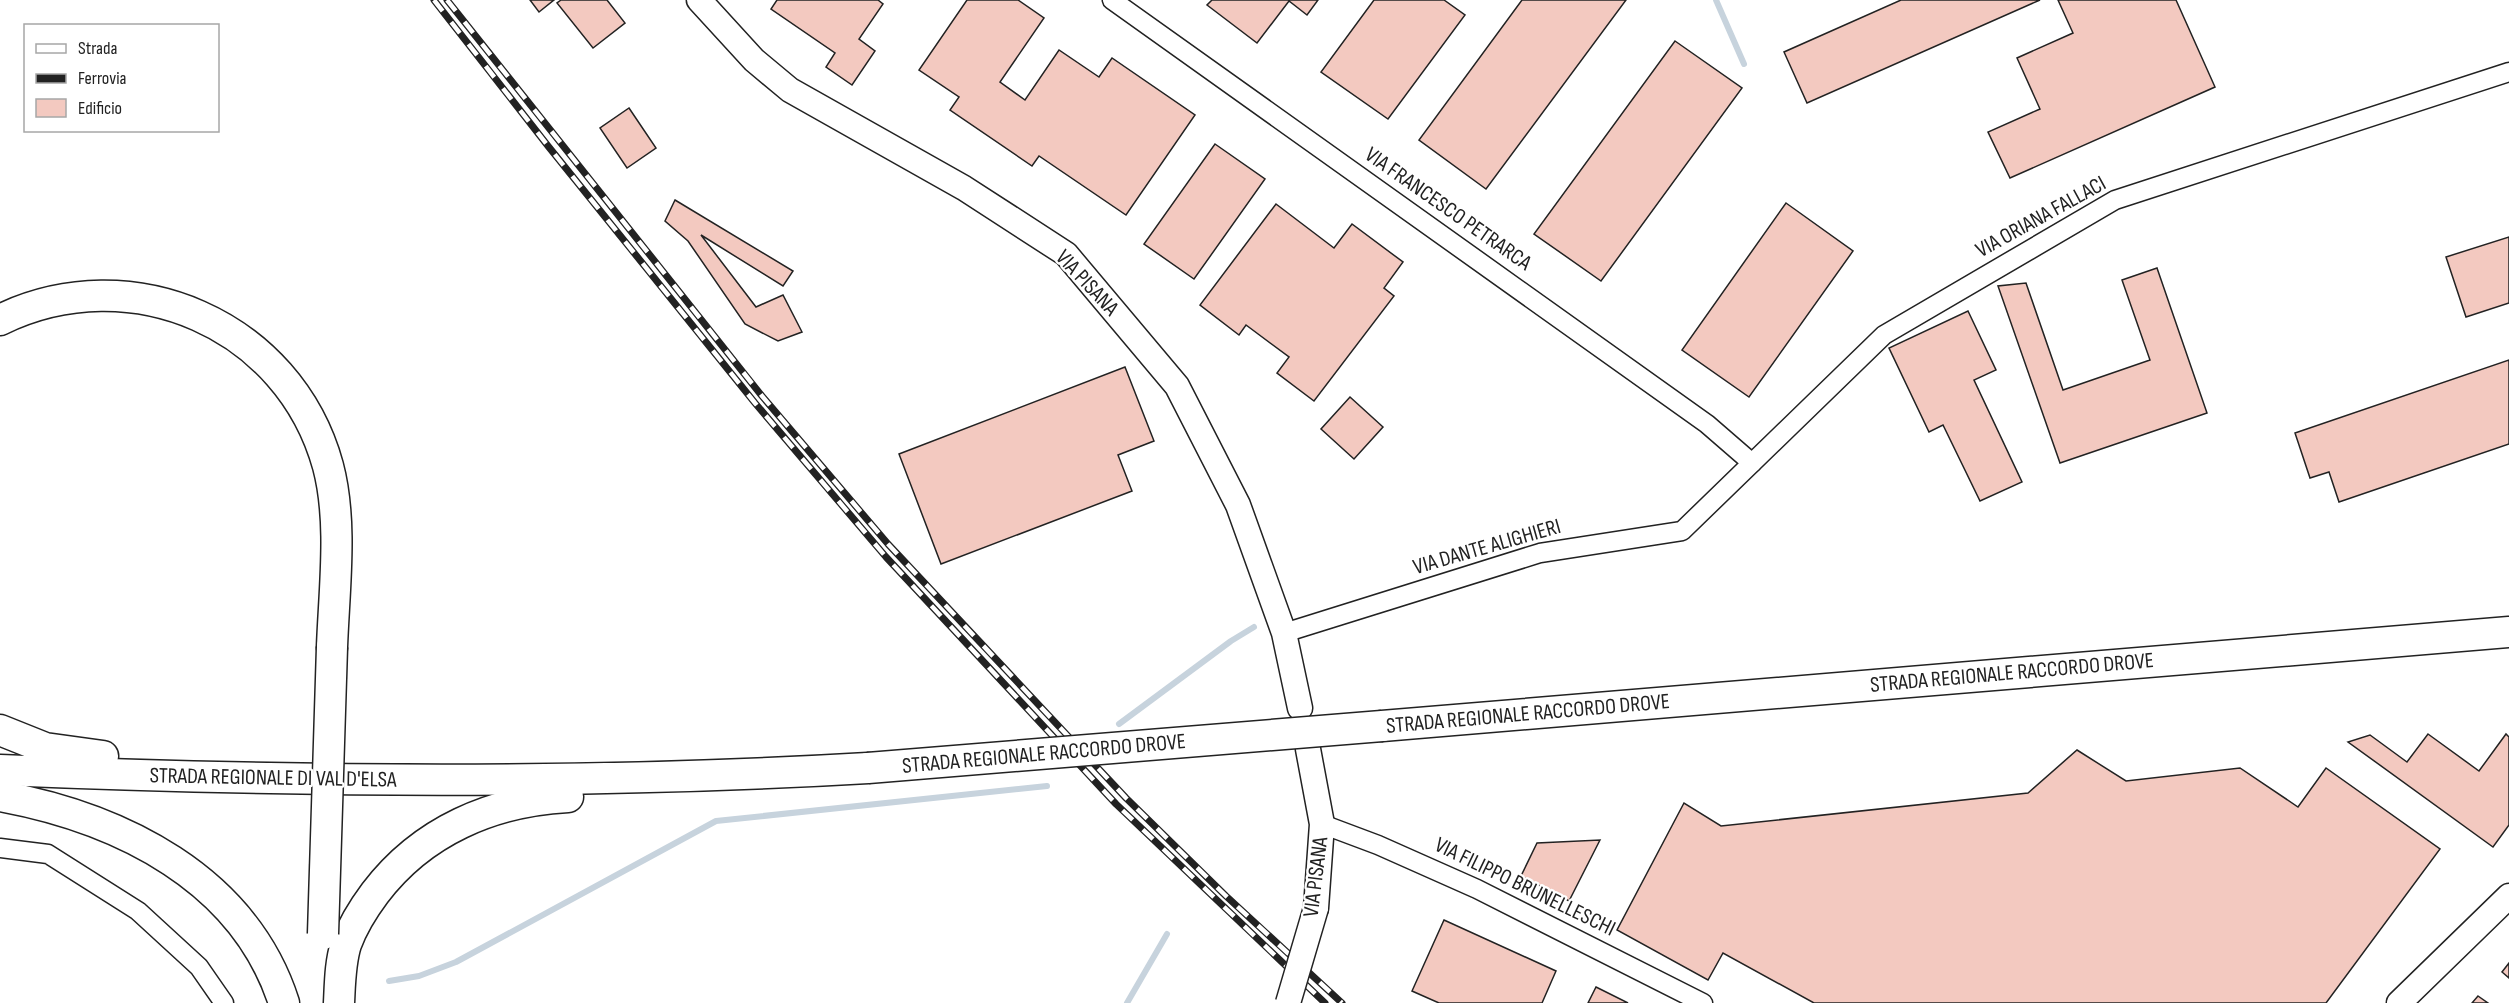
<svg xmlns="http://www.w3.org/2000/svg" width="2509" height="1003" viewBox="0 0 2509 1003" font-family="'Sofia Sans Condensed',sans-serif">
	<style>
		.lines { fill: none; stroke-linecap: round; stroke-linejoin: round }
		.stream { stroke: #c7d3dd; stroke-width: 6 }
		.building { fill: #f3c9c0; stroke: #222; stroke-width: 1.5 }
		.minor-casing { stroke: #222; stroke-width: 21 }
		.tertiary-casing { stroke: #222; stroke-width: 27 }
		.primary-casing { stroke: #222; stroke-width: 33 }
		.minor { stroke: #fff; stroke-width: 18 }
		.tertiary { stroke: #fff; stroke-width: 24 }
		.primary { stroke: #fff; stroke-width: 30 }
		.rail-casing { stroke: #222; stroke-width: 7 }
		.rail { stroke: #fff; stroke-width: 4.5; stroke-dasharray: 14; stroke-linecap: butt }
		.tertiary-bridge-casing { stroke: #222; stroke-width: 27; stroke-linecap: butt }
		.primary-bridge-casing { stroke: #222; stroke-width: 33; stroke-linecap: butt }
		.tertiary-bridge { stroke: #fff; stroke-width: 24 }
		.primary-bridge { stroke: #fff; stroke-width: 30 }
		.labels { text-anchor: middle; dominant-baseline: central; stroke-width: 4.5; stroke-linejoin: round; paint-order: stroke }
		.street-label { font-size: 22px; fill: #222; stroke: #fff }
	</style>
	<rect width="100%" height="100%" fill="#fff"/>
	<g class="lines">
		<g class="stream">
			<path d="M1716 0 1744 64"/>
			<path d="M1119 724 1231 641 1254 627"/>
			<path d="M389 981 419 976 456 962 716 821 1047 786"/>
			<path d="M1127 1003 1167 934"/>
		</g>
	</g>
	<g class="building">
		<path d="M530 0H554L539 12Z"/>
		<path d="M561 0H607L625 23 593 48 557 3Z"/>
		<path d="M777 0H878L883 4 859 39 875 51 852 85 826 67 835 53 771 9Z"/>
		<path d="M967 0H1018L1044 18 1000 82 1025 100 1059 50 1099 77 1112 58 1195 115 1126 215 1039 156 1032 166 950 110 959 97 919 70Z"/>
		<path d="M1212 0H1318L1307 15 1289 1 1257 43 1207 5Z"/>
		<path d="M1374 0H1444L1465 15 1388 119 1321 72Z"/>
		<path d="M1522 0H1626L1486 189 1419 140Z"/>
		<path d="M1901 0H2040L1807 103 1784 52Z"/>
		<path d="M2058 0H2176L2215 87 2010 178 1988 132 2040 109 2017 58 2073 33Z"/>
		<path d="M1675 41 1742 88 1601 281 1534 234Z"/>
		<path d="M629 108 656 148 627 168 600 128Z"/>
		<path d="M1215 144 1265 179 1194 279 1144 244Z"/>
		<path d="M675 200 793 271 783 286 701 235 756 307 783 295 802 332 778 341 745 324 688 241 665 221Z"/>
		<path d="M1786 203 1853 251 1749 397 1682 350Z"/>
		<path d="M1276 204 1334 248 1352 224 1403 262 1384 288 1394 296 1314 401 1277 373 1289 357 1246 325 1239 335 1200 305Z"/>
		<path d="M2509 237V303L2466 317 2446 257Z"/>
		<path d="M2157 268 2207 413 2060 463 1998 286 2026 283 2063 390 2150 360 2122 280Z"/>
		<path d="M1968 311 1996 370 1974 380 2022 482 1980 501 1943 425 1929 432 1889 348Z"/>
		<path d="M2509 360V444L2339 502 2329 472 2310 478 2295 433Z"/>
		<path d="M1125 367 1154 441 1118 455 1132 491 941 564 899 454Z"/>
		<path d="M1350 397 1383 427 1354 459 1321 429Z"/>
		<path d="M2428 734 2479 771 2506 734 2509 737V825L2493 847 2348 742 2370 735 2407 762Z"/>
		<path d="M2077 750 2126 781 2240 768 2298 807 2326 768 2440 849 2326 1003H1814L1723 953 1708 980 1617 930 1684 803 1721 826 2028 793Z"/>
		<path d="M1600 840 1569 901 1521 876 1537 843Z"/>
		<path d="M1444 920 1556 971 1542 1003H1439L1412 991Z"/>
		<path d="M2509 963V978L2502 972Z"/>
		<path d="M1596 987 1628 1003H1588Z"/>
		<path d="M2478 996 2488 1003H2472Z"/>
	</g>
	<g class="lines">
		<g class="minor-casing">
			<g id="minor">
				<path d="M1112 0 1707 424 1752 463"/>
				<path d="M1284 633 1540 553 1682 531 1884 335 2115 200 2509 72"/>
				<path d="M1322 824 1378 845 1477 889 1703 1003"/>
				<path d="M0 848 48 854 138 911 199 967 224 1003"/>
			</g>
		</g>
		<g class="tertiary-casing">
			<g id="tertiary">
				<path d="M699 0 754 60 790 90 964 188 1066 254 1177 386 1238 505 1284 633 1300 708"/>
				<path d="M1308 749 1322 824 1316 908"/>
				<path d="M2399 1003 2509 896"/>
			</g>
		</g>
		<g class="primary-casing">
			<g id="primary">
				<path d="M0 320C131 256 289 324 328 466 343 522 334 590 332 647"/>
				<path d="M1382 726 2509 632"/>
				<path d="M0 730 45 748 103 756"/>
				<path d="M0 770C290 782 579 785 868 768"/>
				<path d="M0 796C120 818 244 878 284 1003"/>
				<path d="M339 1003C340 983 340 963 346 944 353 925 363 909 375 893 422 831 492 801 568 797"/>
			</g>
		</g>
		<use href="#minor" class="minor"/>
		<use href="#tertiary" class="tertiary"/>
		<use href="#primary" class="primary"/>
		<g class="rail-casing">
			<g id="rail">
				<path d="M434 0 548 146 755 403 886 557 1116 804 1325 1003"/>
				<path d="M447 0 762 396 888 544 1126 798 1226 896 1342 1003"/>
			</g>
		</g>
		<use href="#rail" class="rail"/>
		<g class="tertiary-bridge-casing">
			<path id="tertiary-bridge" d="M1288 1003 1316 908"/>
		</g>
		<g class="primary-bridge-casing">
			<g id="primary-bridge">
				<path d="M868 768 1382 726"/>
				<path d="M323 934 332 647"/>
			</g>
		</g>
		<use href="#tertiary-bridge" class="tertiary-bridge"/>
		<use href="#primary-bridge" class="primary-bridge"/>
	</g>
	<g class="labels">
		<g class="street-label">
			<text transform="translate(1448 209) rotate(35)">VIA FRANCESCO PETRARCA</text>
			<text transform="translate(2041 217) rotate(-29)">VIA ORIANA FALLACI</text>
			<text transform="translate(1087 283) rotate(47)">VIA PISANA</text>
			<text transform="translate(1487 547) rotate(-16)">VIA DANTE ALIGHIERI</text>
			<text transform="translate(2012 673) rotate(-5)">STRADA REGIONALE RACCORDO DROVE</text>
			<text transform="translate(1528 714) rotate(-5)">STRADA REGIONALE RACCORDO DROVE</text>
			<text transform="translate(1044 754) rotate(-5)">STRADA REGIONALE RACCORDO DROVE</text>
			<text transform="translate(273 778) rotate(1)">STRADA REGIONALE DI VAL D'ELSA</text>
			<text transform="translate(1316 877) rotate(-83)">VIA PISANA</text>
			<text transform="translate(1525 887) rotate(26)">VIA FILIPPO BRUNELLESCHI</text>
		</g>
	</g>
	<rect x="24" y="24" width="195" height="108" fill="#ffffff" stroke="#a7a7a7" stroke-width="1.5"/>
	<rect x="36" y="44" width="30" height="9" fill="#ffffff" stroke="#a7a7a7" stroke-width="1.5"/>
	<text x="78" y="54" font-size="18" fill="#222222">Strada</text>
	<rect x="36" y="74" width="30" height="9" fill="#222222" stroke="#a7a7a7" stroke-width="1.5"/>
	<text x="78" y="84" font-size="18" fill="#222222">Ferrovia</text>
	<rect x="36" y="99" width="30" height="18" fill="#f3c9c0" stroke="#a7a7a7" stroke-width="1.5"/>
	<text x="78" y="114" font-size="18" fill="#222222">Edificio</text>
</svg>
